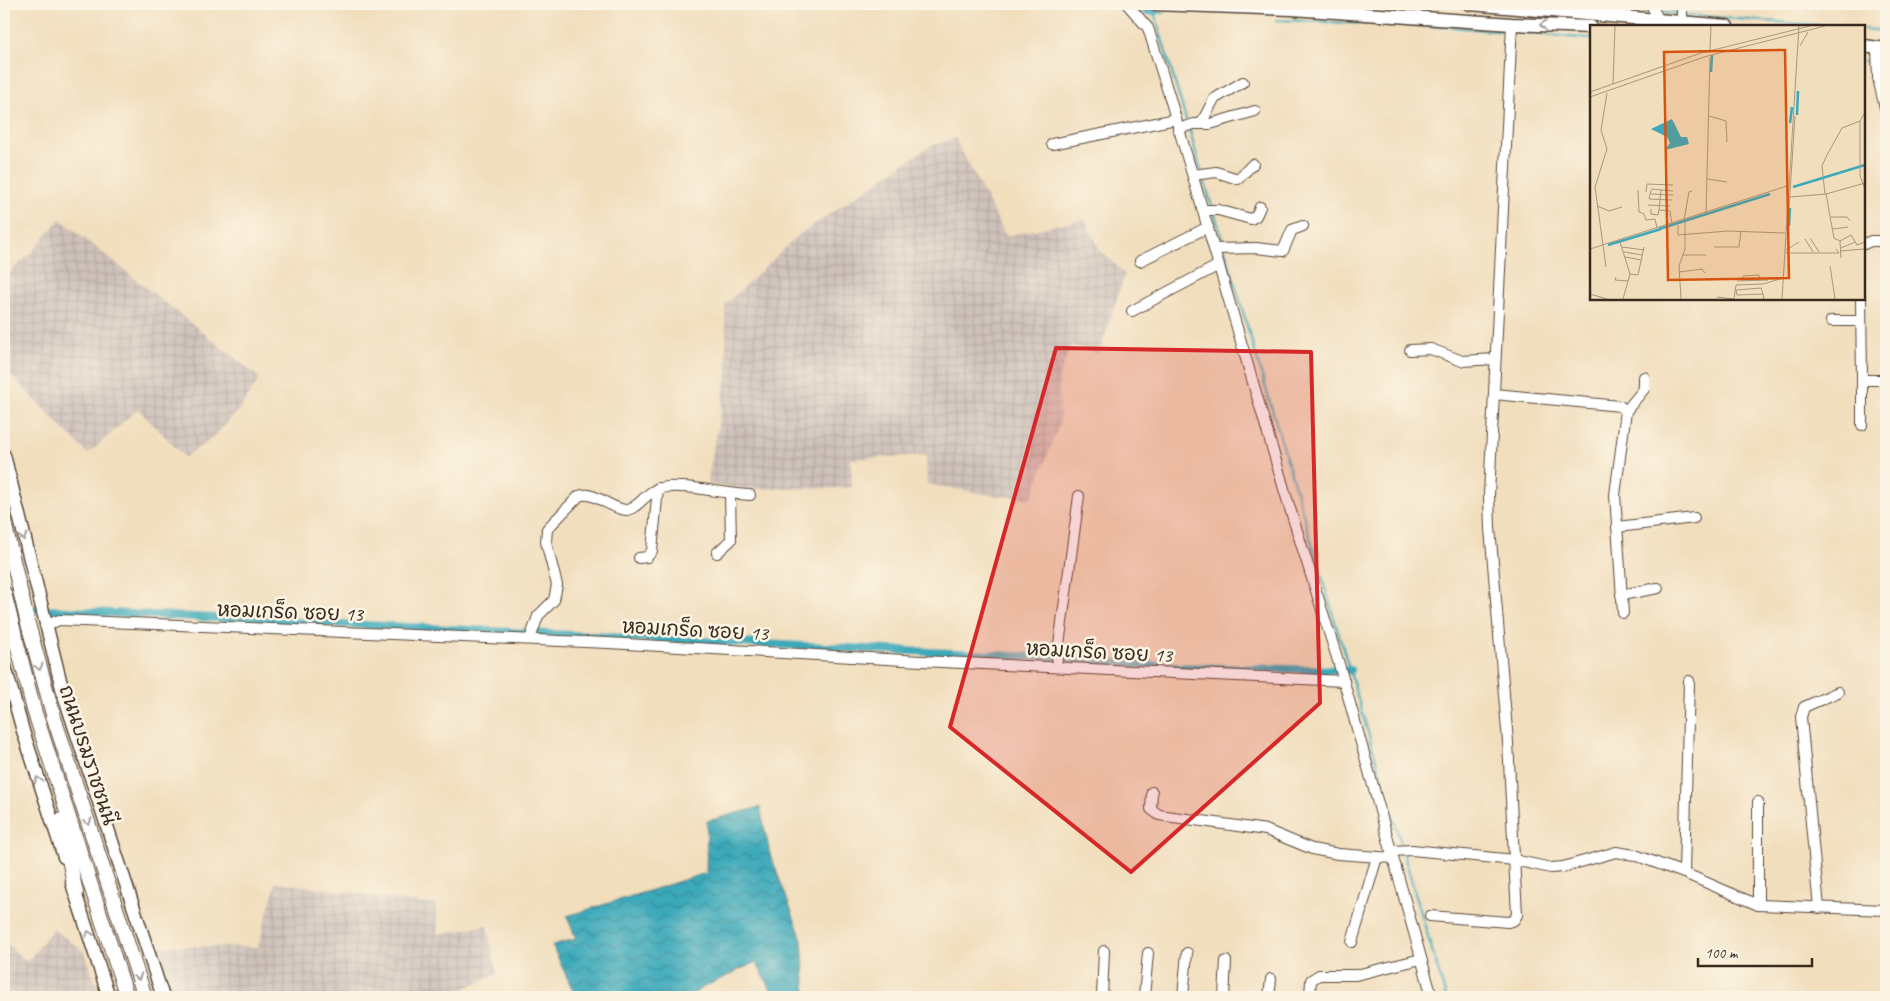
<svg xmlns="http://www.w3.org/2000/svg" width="1890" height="1001" viewBox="0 0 1890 1001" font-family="Caveat,'Playpen Sans Thai',sans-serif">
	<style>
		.industrial { fill: url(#industrial-grid) }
		.water { fill: url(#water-waves); stroke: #3b6a6c }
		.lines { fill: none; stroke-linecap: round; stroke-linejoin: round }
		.stream { stroke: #3ba9ba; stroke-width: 2.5 }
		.canal { stroke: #3ba9ba; stroke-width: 8 }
		.minor-casing { stroke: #564536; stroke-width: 12 }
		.major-casing { stroke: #564536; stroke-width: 15 }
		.highway-casing { stroke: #564536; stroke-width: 16 }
		.minor { stroke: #fff; stroke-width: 10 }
		.major { stroke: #fff; stroke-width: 12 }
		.highway { stroke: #fff; stroke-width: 14 }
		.oneway { stroke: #a79f9a }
		.marked { fill: #d62828; fill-opacity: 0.2; stroke: #d62828; stroke-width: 4; stroke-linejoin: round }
		.labels { text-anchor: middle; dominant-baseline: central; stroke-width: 5; stroke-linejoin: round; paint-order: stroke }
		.street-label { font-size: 20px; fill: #3b2a1e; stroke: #fcf5e5 }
		.inset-river { fill: none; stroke: #3ba9ba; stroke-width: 2.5 }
		.inset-road { fill: none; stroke: #a8967d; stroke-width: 1 }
		.view { fill: #d7540e; fill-opacity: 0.15; stroke: #d7540e; stroke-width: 2.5 }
		.inset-edge { fill: none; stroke: #3b2a1e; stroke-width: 2.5 }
	</style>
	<defs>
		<pattern id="industrial-grid" width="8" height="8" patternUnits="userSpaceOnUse" patternTransform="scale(1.25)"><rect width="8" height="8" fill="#cec1ba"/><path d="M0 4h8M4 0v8" fill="none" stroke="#b2a69f"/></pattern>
		<pattern id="water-waves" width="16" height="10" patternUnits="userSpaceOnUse" patternTransform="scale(1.25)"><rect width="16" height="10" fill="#3ba9ba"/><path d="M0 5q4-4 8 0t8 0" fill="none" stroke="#338a97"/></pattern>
	</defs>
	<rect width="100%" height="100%" fill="#fcf5e5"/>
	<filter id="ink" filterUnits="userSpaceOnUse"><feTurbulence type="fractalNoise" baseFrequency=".02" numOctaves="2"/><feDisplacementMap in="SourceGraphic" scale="10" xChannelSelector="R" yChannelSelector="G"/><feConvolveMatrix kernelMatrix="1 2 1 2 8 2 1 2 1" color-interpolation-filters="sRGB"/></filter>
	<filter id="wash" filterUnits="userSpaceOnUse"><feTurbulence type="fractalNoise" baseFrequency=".0096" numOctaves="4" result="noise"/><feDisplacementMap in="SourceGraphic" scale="20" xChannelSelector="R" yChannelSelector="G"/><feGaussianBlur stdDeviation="1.12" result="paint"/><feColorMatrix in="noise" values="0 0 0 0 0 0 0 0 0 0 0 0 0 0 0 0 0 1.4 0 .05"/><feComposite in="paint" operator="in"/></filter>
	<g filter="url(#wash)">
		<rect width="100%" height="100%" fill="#f1debd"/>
		<g class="industrial">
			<path d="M955 138 1006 236 1084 219 1101 251 1125 274 1099 354 1071 345 1059 377 1060 422 1031 499 991 495 927 484 926 455 851 459 852 488 742 489 707 484 727 377 725 305 800 234 930 146Z"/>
			<path d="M60 219 260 378 239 410 214 437 185 457 138 409 88 454 4 368V278L31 253Z"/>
			<path d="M276 882 435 905 439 934 487 925 497 974 446 997H175L156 946 258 947Z"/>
			<path d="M53 929 85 952 100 997H4V941L27 962Z"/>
		</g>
		<path class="water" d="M760 807 770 854 802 939 806 997H775L756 962 700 989 691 997H576L552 945 576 939 567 916 706 873 707 821Z"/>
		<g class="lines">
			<g class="stream">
				<path d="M1547 4 1650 12"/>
				<path d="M1153 9 1187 123"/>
				<path d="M1154 12 1164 13"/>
				<path d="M1658 13 1680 14"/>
				<path d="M1686 15 1831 26"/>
				<path d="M1276 20 1454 27 1509 32"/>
				<path d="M1864 29 1886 31"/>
				<path d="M1515 32 1591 39"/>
				<path d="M1864 61 1875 62"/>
				<path d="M1880 63H1886"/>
				<path d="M1189 128 1201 171"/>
				<path d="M1203 176 1212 207"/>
				<path d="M1214 212 1224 245"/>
				<path d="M1225 251 1402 847"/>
				<path d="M1403 852 1446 997"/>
			</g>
			<g class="canal">
				<path d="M1146 11 1154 12"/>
				<path d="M6 608 1038 657 1179 667 1350 670"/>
			</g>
		</g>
	</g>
	<g filter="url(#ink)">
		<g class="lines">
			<g class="minor-casing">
				<g id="minor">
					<path d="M1127 4 1148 28 1169 95 1287 499 1339 664 1432 997"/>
					<path d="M1651 4 1659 21"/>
					<path d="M1682 23V4"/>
					<path d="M1877 47 1878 78 1886 112"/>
					<path d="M1201 124 1214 99 1243 82"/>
					<path d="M1178 129 1194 124H1210L1255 111"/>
					<path d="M1052 144 1176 119"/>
					<path d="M1193 175 1216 172 1238 179 1253 164"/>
					<path d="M1204 210H1218L1251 219 1256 216 1260 207"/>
					<path d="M1864 244 1871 241H1886"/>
					<path d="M1215 249 1256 248 1283 251 1292 230 1303 226"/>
					<path d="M1140 261 1208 227"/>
					<path d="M1861 299 1862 380H1886"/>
					<path d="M1132 311 1219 265"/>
					<path d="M1831 321H1861"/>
					<path d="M1410 350 1431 349 1462 361 1495 359"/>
					<path d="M1494 394 1620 406 1626 411 1615 495 1623 613"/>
					<path d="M1626 411 1644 389V377"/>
					<path d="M1862 425V380"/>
					<path d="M1617 527 1694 518"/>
					<path d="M717 553 731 540 730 494"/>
					<path d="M639 558 647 557 652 551 658 488"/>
					<path d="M1621 595 1658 588"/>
					<path d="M45 626 59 620 608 643 921 661 1344 681"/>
					<path d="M530 639 538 616 554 600 557 585 546 542 547 529 579 496C594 490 610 509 626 510 637 510 647 490 661 488 684 483 724 494 750 495"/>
					<path d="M1056 667 1079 496"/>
					<path d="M1152 792 1151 809 1159 815 1266 830 1312 849 1338 854 1393 858"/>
					<path d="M1758 802V905"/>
					<path d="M1391 851 1412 850 1474 856 1514 860 1551 868 1563 867 1616 852 1635 855 1684 873 1758 905 1886 910"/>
					<path d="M1684 873 1689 681"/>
					<path d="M1819 908 1801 717 1804 707 1838 692"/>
					<path d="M1430 916 1508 922 1514 920 1517 915 1508 742 1490 528 1489 495 1512 24"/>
					<path d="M1352 942 1377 857"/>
					<path d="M1102 997 1104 951"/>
					<path d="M1144 997 1148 953"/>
					<path d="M1183 997 1187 953"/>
					<path d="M1224 997 1226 961"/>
					<path d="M1269 997 1271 979"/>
					<path d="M1310 997 1311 980 1319 975H1356L1421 959"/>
				</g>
			</g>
			<g class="major-casing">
				<g id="major">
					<path d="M1154 4 1292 9 1512 24 1591 27"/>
					<path d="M1470 4 1727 26"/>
					<path d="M1864 46 1886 49"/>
					<path d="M4 455 63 692 163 997"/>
					<path d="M4 663 23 731 64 857"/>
					<path d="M72 883 109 997"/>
				</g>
			</g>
			<g class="highway-casing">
				<g id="highway">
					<path d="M4 522 27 620 54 718 145 997"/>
					<path d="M4 593 34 710 127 997"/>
					<path d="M61 820 76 893"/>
				</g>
			</g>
			<use href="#minor" class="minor"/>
			<use href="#major" class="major"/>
			<use href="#highway" class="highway"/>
		</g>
		<defs><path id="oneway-chevron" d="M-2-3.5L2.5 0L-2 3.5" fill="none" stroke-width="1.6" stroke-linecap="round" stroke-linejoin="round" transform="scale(1.25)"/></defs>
		<g class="oneway">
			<use href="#oneway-chevron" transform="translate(1543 25) rotate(-178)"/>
			<use href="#oneway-chevron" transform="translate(23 537) rotate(76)"/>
			<use href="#oneway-chevron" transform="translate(39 667) rotate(75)"/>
			<use href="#oneway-chevron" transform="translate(38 780) rotate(-108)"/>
			<use href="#oneway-chevron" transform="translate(88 822) rotate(72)"/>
			<use href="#oneway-chevron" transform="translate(89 934) rotate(-108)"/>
			<use href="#oneway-chevron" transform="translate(138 977) rotate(72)"/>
		</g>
	</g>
	<path class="marked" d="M1056 348 1311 352 1320 703 1131 872 950 727Z"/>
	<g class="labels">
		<g class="street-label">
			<text transform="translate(290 612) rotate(2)">หอมเกร็ด ซอย 13</text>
			<text transform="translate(695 630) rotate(3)">หอมเกร็ด ซอย 13</text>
			<text transform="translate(1099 652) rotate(3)">หอมเกร็ด ซอย 13</text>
			<text transform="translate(88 755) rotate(72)">ถนนบรมราชชนนี</text>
		</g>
	</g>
	<g transform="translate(1590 25)">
		<rect width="275" height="275" fill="#f1debd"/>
		<path d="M82 94 91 112H97L99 119 75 125 80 118 77 112 61 104Z" fill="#3ba9ba"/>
		<path class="inset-river" d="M121 47 122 30M207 90 208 66M200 98 202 82M203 162 275 140M199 201 200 183M69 204 180 169M18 220 71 204"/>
		<path class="inset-road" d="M210 21 218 7M120 26 121 1M23 59 25 1M0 67 111 28 220 1M0 72 114 32 235 1M275 87 270 96V151L275 164M119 91 136 96 137 117M117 154 137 157M61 164 83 166M48 165 49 187 54 189 56 195 65 194 67 203M61 165 59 174 82 175M71 165 69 185 80 186 82 199M56 167 57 159 83 160M61 169 83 170M235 169 232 141 237 130 252 103 270 96M236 169 244 213 250 216M200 172 236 169 275 158M58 180 80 181M7 181 19 186 32 182M199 183 205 91M61 184V189L68 190 69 185M116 189 120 32M241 192H257L260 196M94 195 99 167 102 166M88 200V210L138 206 195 208M243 204 258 202M220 213 229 227M215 214 223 227M250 216 261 210 267 220 275 217M250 216 251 233M30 217 40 249 33 274M32 222 54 225M124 222H149L151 206M251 223 265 217M0 224 197 161M196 225 209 217M251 226 274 224M34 227 52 230M196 228H249L246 224M93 230H116M35 232 51 235M240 241 245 274M16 242 5 162 17 124 11 105 17 68M89 247 112 244 115 248M40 249 48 250 54 222M26 252 25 255 38 256M147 256 178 255M153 256V251L169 250 170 256M0 269 17 274M173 269 171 263 146 265 147 270 173 269 174 274M127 272 144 274 146 260 173 259 193 253M91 274 89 241 95 224V195M192 274 209 1"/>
		<path class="view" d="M195 25 199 253 78 255 74 27Z"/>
		<rect width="275" height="275" class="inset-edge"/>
	</g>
	<rect width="1890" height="1001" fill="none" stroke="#fcf5e5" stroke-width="20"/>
	<path d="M1698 958v8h114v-8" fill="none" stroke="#3b2a1e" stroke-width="2.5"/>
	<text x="1705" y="958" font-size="15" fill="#3b2a1e" stroke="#fcf5e5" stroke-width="4" paint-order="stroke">100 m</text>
</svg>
